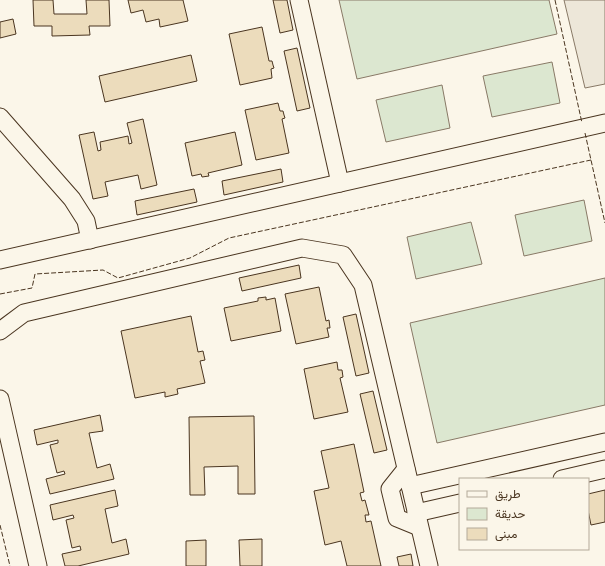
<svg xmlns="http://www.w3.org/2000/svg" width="605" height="566" viewBox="0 0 605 566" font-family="Spectral,Vazirmatn,serif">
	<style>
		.green { fill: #dce7d0; stroke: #887966 }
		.parking { fill: #ede7d9; stroke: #887966 }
		.building { fill: #ecdcbc; stroke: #4a3520 }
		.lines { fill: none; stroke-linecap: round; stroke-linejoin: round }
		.minor-casing { stroke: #4a3520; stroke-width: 19 }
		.minor { stroke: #fbf6e9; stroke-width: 17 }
		.fence { stroke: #4a3520; stroke-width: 1; stroke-dasharray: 5 2; stroke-linecap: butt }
	</style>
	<rect width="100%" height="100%" fill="#fbf6e9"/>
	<g class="green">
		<path d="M339 0H549L557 34 357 79Z"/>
		<path d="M552 62 560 103 492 117 483 76Z"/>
		<path d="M442 85 450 128 386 142 376 100Z"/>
		<path d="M584 200 592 241 524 256 515 215Z"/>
		<path d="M471 222 482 264 416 279 407 237Z"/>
		<path d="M605 278V405L437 443 410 323Z"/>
	</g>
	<path class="parking" d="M564 0H605V84L585 88Z"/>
	<g class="building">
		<path d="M33 0H53L54 14H87L86 0H109L110 26H89L90 35 52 36V26H34Z"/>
		<path d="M128 0H183L188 21 160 27 159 19 146 22 143 10 131 13Z"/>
		<path d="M273 0H287L293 30 280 33Z"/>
		<path d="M13 19 16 34 0 38V22Z"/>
		<path d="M262 27 269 61H272L273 65 274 68 271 69 272 78 240 85 229 34Z"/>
		<path d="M297 48 310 108 297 111 284 51Z"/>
		<path d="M191 55 197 81 105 102 99 76Z"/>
		<path d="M278 103 280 111H283L284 115 285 118 282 119 289 153 256 160 245 110Z"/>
		<path d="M143 119 157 185 141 189 138 175 105 182 108 196 93 199 79 135 94 132 98 151 101 150 100 142 128 136 129 144 132 143 127 123Z"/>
		<path d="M235 132 242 165 208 173 209 176 202 177 201 174 192 176 185 143Z"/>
		<path d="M281 169 283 182 224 195 222 181Z"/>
		<path d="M194 189 197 202 137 215 135 201Z"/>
		<path d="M299 265 301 278 242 291 239 278Z"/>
		<path d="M319 287 326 321 329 320 330 328H327L329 337 296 344 285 294Z"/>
		<path d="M266 297V300L275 298 281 331 231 341 224 308 258 301V298Z"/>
		<path d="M356 314 369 373 356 376 343 317Z"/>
		<path d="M191 316 198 352 203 351 205 360 200 361 205 383 177 389 178 394 165 397V392L135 398 121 331Z"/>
		<path d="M337 362 338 370H342L343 377 340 378 348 412 314 419 304 369Z"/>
		<path d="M373 391 387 450 374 453 360 394Z"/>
		<path d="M100 415 103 431 89 433 97 468 110 464 114 479 50 494 46 479 65 474 64 471 57 473 50 445 58 443V440L37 445 34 430Z"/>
		<path d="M254 416 255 494H238V466L204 467 205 495H190L189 417Z"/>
		<path d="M354 444 364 492 360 493 362 501 365 500 369 515H365L366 522 371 521 381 566H347L341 541 325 545 314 491 329 488 321 451Z"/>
		<path d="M115 490 118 506 105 509 112 543 126 539 129 554 78 566H65L62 554 81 550 80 546 72 548 66 520 74 518 73 515 53 520 50 505Z"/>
		<path d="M605 490V522L591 525 588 510V494Z"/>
		<path d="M262 539V566H240L239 540Z"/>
		<path d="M206 540V566H186V541Z"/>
		<path d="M411 554 413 566H399L397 557Z"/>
	</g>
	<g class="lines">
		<g class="minor-casing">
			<g id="minor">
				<path d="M299 0 340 183"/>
				<path d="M0 117 72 199 86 221 90 240"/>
				<path d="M0 260 605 123"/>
				<path d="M0 331 24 313 302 248 343 255 363 285 429 566"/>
				<path d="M0 399 38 566"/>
				<path d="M406 469 390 489 397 518 419 527"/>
				<path d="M562 479 605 469"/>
				<path d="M410 486 605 442"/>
				<path d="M416 513 460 503"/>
			</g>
		</g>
		<use href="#minor" class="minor"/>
		<g class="fence">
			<path d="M555 0 582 123"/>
			<path d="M585 133 605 223"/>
			<path d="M0 294 32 288 35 274 103 270 118 278 190 258 229 238 591 160"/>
			<path d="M0 525 10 566"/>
		</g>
	</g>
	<rect x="459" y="478" width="130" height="72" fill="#fbf6e9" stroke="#b4a999"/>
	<rect x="467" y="491" width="20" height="6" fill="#fbf6e9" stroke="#b4a999"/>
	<text x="495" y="498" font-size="12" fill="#4a3520">طريق</text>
	<rect x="467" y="508" width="20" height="12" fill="#dce7d0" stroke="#b4a999"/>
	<text x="495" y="518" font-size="12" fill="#4a3520">حديقة</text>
	<rect x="467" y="528" width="20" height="12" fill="#ecdcbc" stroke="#b4a999"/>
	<text x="495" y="538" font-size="12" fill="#4a3520">مبنى</text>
</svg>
